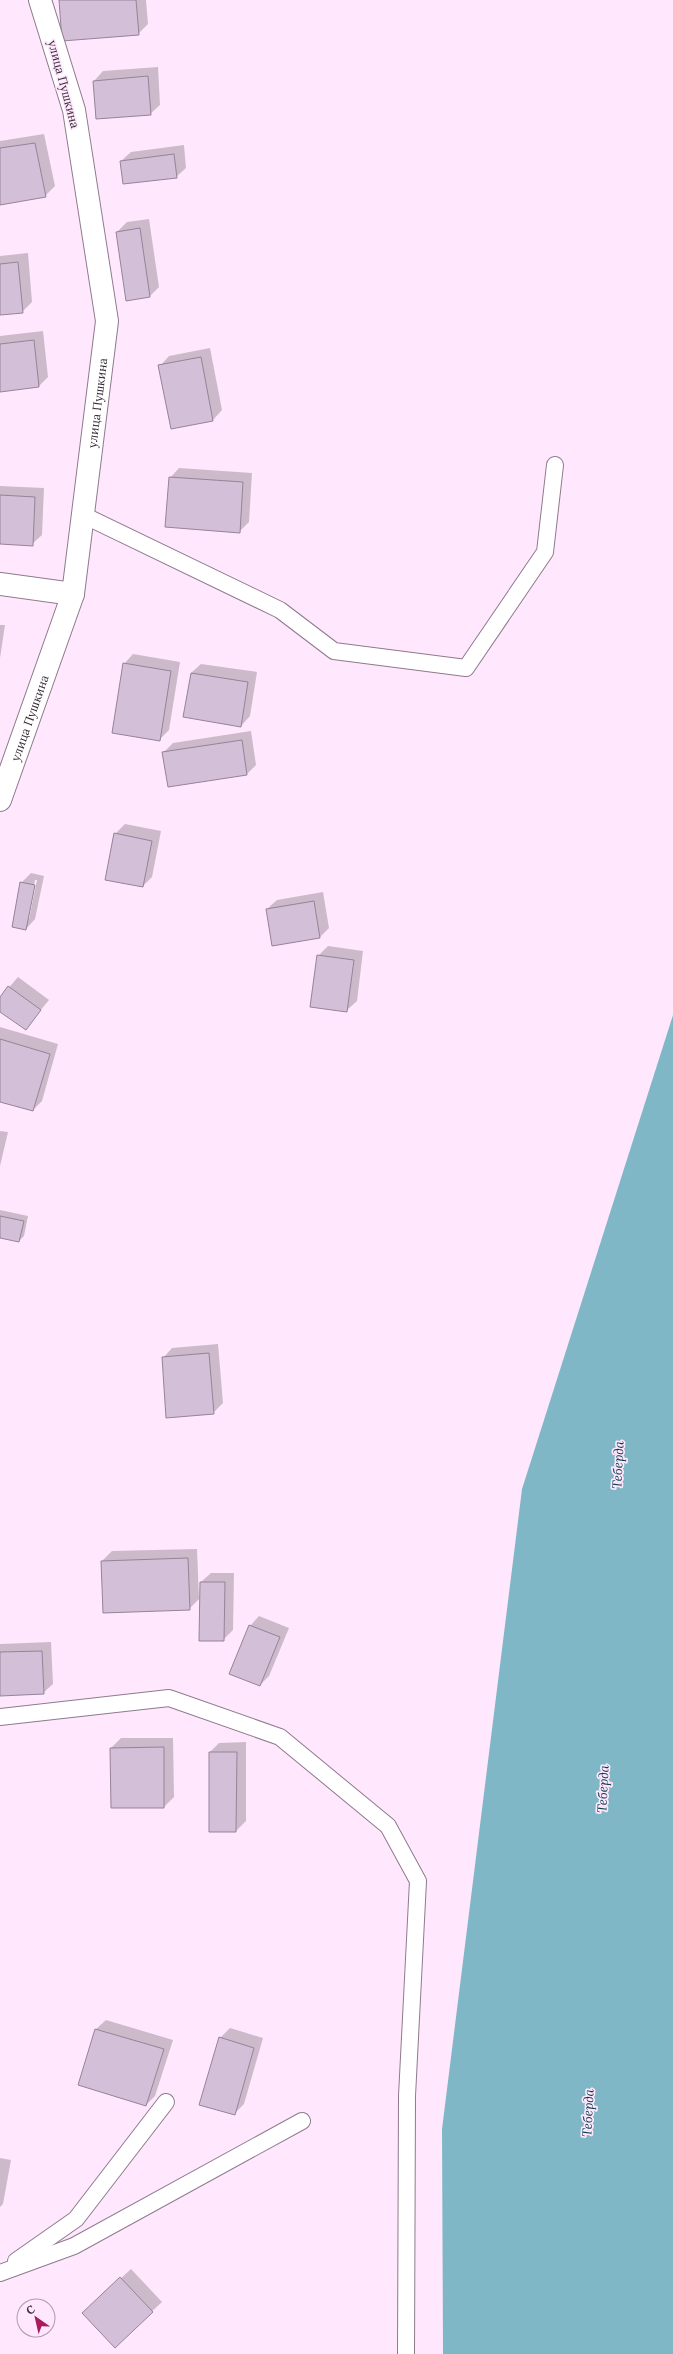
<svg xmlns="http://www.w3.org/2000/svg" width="673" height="2354" viewBox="0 0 673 2354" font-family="Lora,serif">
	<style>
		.water { fill: #80b7c6 }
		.shadow { fill: #0003; fill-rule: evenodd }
		.building { fill: #d3c0d8; stroke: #958399 }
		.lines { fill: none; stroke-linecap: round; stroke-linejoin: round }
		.lane-casing { stroke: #8e7a8d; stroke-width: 18 }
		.street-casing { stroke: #8e7a8d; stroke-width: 24 }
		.lane { stroke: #fff; stroke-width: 16 }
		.street { stroke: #fff; stroke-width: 22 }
		.labels { text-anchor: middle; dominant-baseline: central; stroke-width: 3.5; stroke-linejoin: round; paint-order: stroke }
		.street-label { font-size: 12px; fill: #352d35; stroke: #ffe8fd }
		.water-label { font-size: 13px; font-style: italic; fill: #063a46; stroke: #ffe8fd }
	</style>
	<rect width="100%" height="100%" fill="#ffe8fd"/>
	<path class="water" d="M673 1015V2354H443L442 2129 522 1489Z"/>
	<g class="shadow">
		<path d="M60 0H146L148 24 138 34Z"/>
		<path d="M158 67 160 105 150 114 97 118 94 81 103 71Z"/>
		<path d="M44 134 55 186 45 196 0 204V141Z"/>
		<path d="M184 145 186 168 176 177 121 161 131 152Z"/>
		<path d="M149 219 159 287 150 296 117 232 127 222Z"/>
		<path d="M28 253 32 302 22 312 0 314V256Z"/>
		<path d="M43 331 48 377 39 386 0 391V336Z"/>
		<path d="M210 348 222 410 213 420 171 428 160 366 169 356Z"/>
		<path d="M179 468 252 473 249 522 239 532 170 478Z"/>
		<path d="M0 486 44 488 42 535 32 544 0 543Z"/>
		<path d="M0 625H5L0 658Z"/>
		<path d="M133 654 180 662 169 730 159 740 124 664Z"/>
		<path d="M201 664 257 672 250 716 241 726 191 673Z"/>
		<path d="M251 731 256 765 247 774 164 752 173 743Z"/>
		<path d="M125 824 161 831 152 877 143 886 115 834Z"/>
		<path d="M31 873 44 876 35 919 26 929 21 883ZM35 880H37L29 919H27Z"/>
		<path d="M323 892 329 928 319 938 267 909 277 900Z"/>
		<path d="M328 946 363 951 357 1001 347 1010 318 956Z"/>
		<path d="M18 977 49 1000 25 1029 0 1010V998Z"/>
		<path d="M0 1027 58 1044 42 1101 33 1110 0 1101Z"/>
		<path d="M0 1131 8 1132 0 1166Z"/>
		<path d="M0 1210 28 1216 24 1236 19 1241 0 1237Z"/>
		<path d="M218 1344 223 1403 213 1413 163 1358 172 1348Z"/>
		<path d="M197 1549 199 1599 189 1609 104 1612 102 1561 112 1551Z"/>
		<path d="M211 1573H234L233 1630 223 1640 201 1582Z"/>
		<path d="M259 1616 289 1628 269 1676 260 1685 250 1626Z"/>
		<path d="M51 1642 53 1684 43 1693 0 1695V1644Z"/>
		<path d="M121 1738H173L174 1797 164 1807H112L111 1748Z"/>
		<path d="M246 1742V1821L236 1831 210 1752 219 1743Z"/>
		<path d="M106 2020 173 2040 155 2096 146 2105 79 2085 96 2029Z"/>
		<path d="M230 2028 263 2038 244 2104 234 2114 220 2038Z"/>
		<path d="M0 2158 11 2160 3 2204 0 2207Z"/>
		<path d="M131 2269 162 2302 115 2346 93 2304Z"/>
	</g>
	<g class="building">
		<path d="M59 0H136L139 35 62 41Z"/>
		<path d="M148 76 151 115 96 119 93 81Z"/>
		<path d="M35 143 46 197 0 205V148Z"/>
		<path d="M174 154 177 178 123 184 120 161Z"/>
		<path d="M140 228 150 297 126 301 116 232Z"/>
		<path d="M18 262 23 313 0 315V264Z"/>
		<path d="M34 340 39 387 0 392V344Z"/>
		<path d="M201 357 213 421 171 429 158 365Z"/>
		<path d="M169 477 243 482 240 533 165 527Z"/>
		<path d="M0 495 35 497 33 546 0 544Z"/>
		<path d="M123 663 171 671 160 741 112 733Z"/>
		<path d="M191 673 248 682 241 727 183 717Z"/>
		<path d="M242 740 247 775 168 787 162 752Z"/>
		<path d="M114 833 152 841 143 887 105 880Z"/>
		<path d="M20 882 35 885 26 930 12 927Z"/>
		<path d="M314 901 320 938 272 946 266 909Z"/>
		<path d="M317 955 354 960 347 1012 310 1007Z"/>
		<path d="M8 986 41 1010 26 1030 0 1012V997Z"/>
		<path d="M0 1039 50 1054 33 1111 0 1102Z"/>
		<path d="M0 1216 24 1221 19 1242 0 1238Z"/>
		<path d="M209 1353 214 1414 166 1418 162 1357Z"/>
		<path d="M188 1558 190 1610 103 1613 101 1561Z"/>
		<path d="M200 1582H225L224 1641H199Z"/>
		<path d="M249 1625 280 1637 260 1686 229 1674Z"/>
		<path d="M42 1651 44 1694 0 1696V1652Z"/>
		<path d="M164 1747V1808H111L110 1748Z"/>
		<path d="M209 1752H237L236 1832H209Z"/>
		<path d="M95 2029 164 2049 146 2106 78 2085Z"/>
		<path d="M219 2037 254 2048 235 2115 199 2105Z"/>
		<path d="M120 2277 153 2312 115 2348 82 2313Z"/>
	</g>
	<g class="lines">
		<g class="lane-casing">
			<g id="lane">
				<path d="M83 515 280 610 334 651 466 668 545 552 555 465"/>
				<path d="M0 1717 169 1698 280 1737 388 1826 418 1881 407 2096 406 2354"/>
				<path d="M16 2261 76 2219 166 2102"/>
				<path d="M0 2273 74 2246 302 2121"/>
			</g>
		</g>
		<g class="street-casing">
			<g id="street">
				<path d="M0 584 73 594"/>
				<path id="s1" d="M0 800 73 594 107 321 74 110 40 0"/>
			</g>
		</g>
		<use href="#lane" class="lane"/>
		<use href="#street" class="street"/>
	</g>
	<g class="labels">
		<g class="street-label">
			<text transform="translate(64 84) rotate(75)">улица Пушкина</text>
			<text stroke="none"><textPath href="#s1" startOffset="411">улица Пушкина</textPath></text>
			<text stroke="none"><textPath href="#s1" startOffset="87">улица Пушкина</textPath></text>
		</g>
		<g class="water-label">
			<text transform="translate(618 1465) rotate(-87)">Теберда</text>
			<text transform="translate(603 1789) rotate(-87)">Теберда</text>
			<text transform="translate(588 2113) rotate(-87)">Теберда</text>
		</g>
	</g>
	<g transform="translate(36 2318) rotate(326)"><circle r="19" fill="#ffe8fd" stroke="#ae9dad"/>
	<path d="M0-3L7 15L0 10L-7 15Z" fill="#a91b5a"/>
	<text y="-6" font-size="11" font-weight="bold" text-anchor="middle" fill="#352d35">С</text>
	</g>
</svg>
